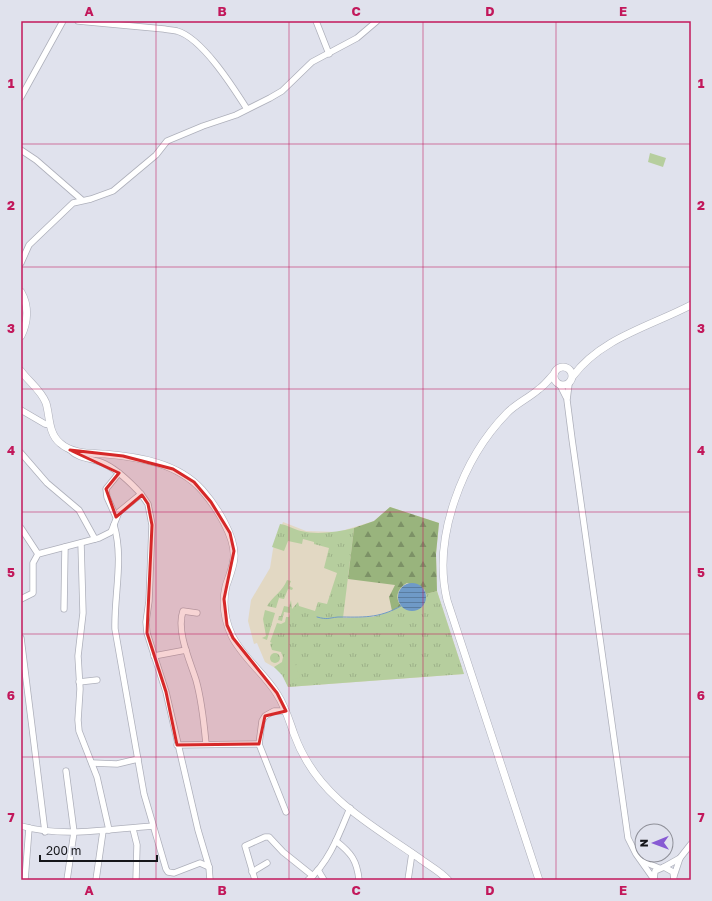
<svg xmlns="http://www.w3.org/2000/svg" width="712" height="901" viewBox="0 0 712 901" font-family="'Golos Text',sans-serif">
	<style>
		.education { fill: #e2d8c3 }
		.grass { fill: url(#grass-tufts) }
		.forest { fill: url(#forest-firs) }
		.pitch { fill: #b6ce9e }
		.water { fill: url(#water-rules) }
		.lines { fill: none; stroke-linecap: round; stroke-linejoin: round }
		.stream { stroke: #6f9ac7; stroke-width: 1 }
		.minor-casing { stroke: #aeb0bb; stroke-width: 7 }
		.major-casing { stroke: #aeb0bb; stroke-width: 8 }
		.minor { stroke: #fff; stroke-width: 5.5 }
		.major { stroke: #fff; stroke-width: 7 }
		.marked { fill: #d62828; fill-opacity: 0.2; stroke: #d62828; stroke-width: 3; stroke-linejoin: round }
		.grid { fill: none; stroke: #c2185b; stroke-width: 1; stroke-opacity: 0.55 }
		.neatline { fill: none; stroke: #c2185b; stroke-width: 1.5 }
		.grid-label { font-size: 13px; text-anchor: middle; font-weight: bold; fill: #c2185b }
	</style>
	<defs>
		<pattern id="grass-tufts" width="24" height="20" patternUnits="userSpaceOnUse"><rect width="24" height="20" fill="#b6ce9e"/><path d="M3 7l-1-3M5 7V3M7 7l1-3M15 17l-1-3M17 17v-4M19 17l1-3" fill="none" stroke="#9cb088"/></pattern>
		<pattern id="forest-firs" width="22" height="20" patternUnits="userSpaceOnUse"><rect width="22" height="20" fill="#99b47d"/><path d="M5 1l3.5 6h-7zM16 11l3.5 6h-7z" fill="#7c9166"/></pattern>
		<pattern id="water-rules" width="6" height="5" patternUnits="userSpaceOnUse"><rect width="6" height="5" fill="#6f9ac7"/><path d="M0 2.5h6" fill="none" stroke="#5a7da1"/></pattern>
	</defs>
	<rect width="100%" height="100%" fill="#e0e2ed"/>
	<path class="education" d="M390 507 439 523 436 554 437 591 464 674 288 687 283 675 277 669 265 662 257 643 254 644 248 621 251 600 270 568 273 549 283 522 306 531 338 532 374 521Z"/>
	<g class="grass">
		<path d="M280 524C288 525 293 529 301 531 317 535 337 532 354 528L343 618 373 617 392 611 401 606 422 607 426 594 437 591 464 674 288 687 282 675 274 667 282 662 283 657 281 652 272 650 270 644 272 643 270 642 277 623 281 624 285 622 286 617H289L290 613 284 612 282 621 278 620 279 616H281L284 606 289 607 291 600 292 609 298 602 299 606 315 611 318 602 327 604 337 573 324 568 329 548 314 544V542L303 539 302 544 288 541 284 551 272 547Z"/>
		<path d="M287 580 291 581 289 586 293 588 292 590 288 589 284 599 279 598 276 608 267 606C273 596 283 591 287 580Z"/>
		<path d="M265 610 275 613 267 640 262 638 266 636 263 619Z"/>
		<circle cx="275" cy="658" r="5"/>
	</g>
	<path class="forest" d="M390 507 439 523 436 554 437 591 426 594 424 589 407 583C398 588 394 597 401 606L392 611 389 597 395 585 348 579 354 528 374 521Z"/>
	<g class="pitch">
		<path d="M650 153 666 158 663 167 648 162Z"/>
		<path d="M294 660 300 677 289 681 283 665Z"/>
	</g>
	<circle class="water" cx="412" cy="597" r="14"/>
	<g class="lines">
		<path class="stream" d="M317 617C328 620 328 618 338 617 362 617 378 619 401 606"/>
		<g class="minor-casing">
			<g id="minor">
				<path d="M78 21 164 29C168 30 173 30 177 31 202 38 233 87 247 109"/>
				<path d="M316 21 329 54"/>
				<path d="M21 97 63 21"/>
				<path d="M21 150 36 160 82 200"/>
				<path d="M21 263 29 245 73 203 91 199 113 191 156 155 167 141 203 126 236 115 270 98 282 91 312 62 357 38 377 21"/>
				<path d="M569 384 567 400 572 439 628 838 636 854 653 878"/>
				<path d="M560 385 566 397"/>
				<path d="M21 410 45 424 50 425"/>
				<path d="M21 453 47 483 79 510 95 539"/>
				<path d="M141 494 148 504 152 525 149 601 146 622 147 633 166 692 198 830 209 867 210 880"/>
				<path d="M116 517 107 497 106 489 119 473"/>
				<path d="M114 525C124 559 114 594 115 629L144 794 166 869 168 872 174 873 200 863 209 867"/>
				<path d="M21 528 38 554"/>
				<path d="M81 543 83 613 78 656 80 689 78 720 79 731 97 777 109 830"/>
				<path d="M21 599 33 593V563L38 554 99 538 111 532 119 512 141 494C130 482 119 471 105 464 93 458 80 460 70 450"/>
				<path d="M64 609 65 547"/>
				<path d="M197 613 183 611C176 631 190 661 196 680 202 701 204 723 206 744"/>
				<path d="M21 638 45 832"/>
				<path d="M154 656 186 650"/>
				<path d="M79 682 97 680"/>
				<path d="M177 745 259 744"/>
				<path d="M92 763 117 764 138 759"/>
				<path d="M66 771 74 832 67 880"/>
				<path d="M286 812 259 744 262 721 265 716 274 711H286"/>
				<path d="M21 826C64 838 109 829 153 826"/>
				<path d="M133 829 137 845 136 880"/>
				<path d="M336 841C351 853 357 860 359 880"/>
				<path d="M642 861 659 868"/>
				<path d="M664 867 680 858 691 844"/>
				<path d="M318 870 324 880"/>
				<path d="M252 872 267 863"/>
				<path d="M674 876 680 858"/>
				<path d="M654 879 655 871 664 867 673 872 674 880"/>
				<path d="M25 880 29 828"/>
				<path d="M96 880 103 831"/>
				<path d="M255 880 245 846 265 837H269L283 852 313 876"/>
				<path d="M308 880C329 863 340 832 350 808"/>
				<path d="M408 880 412 853"/>
			</g>
		</g>
		<g class="major-casing">
			<g id="major">
				<path d="M21 292C29 306 28 322 21 336"/>
				<circle cx="563" cy="376" r="9"/>
				<path d="M21 371C29 382 41 390 46 403 50 416 48 433 60 443 72 454 90 453 105 454 139 457 178 463 202 490 216 506 236 537 234 558 233 568 229 577 226 586 222 603 225 621 232 636 243 658 264 673 277 694 285 706 289 720 294 734 303 759 319 782 339 800 363 822 392 839 419 858 428 865 440 871 448 880"/>
				<path d="M573 376C601 338 651 326 691 305"/>
				<path d="M539 880 447 600C432 537 463 458 507 413 517 403 529 398 539 389 545 385 549 379 554 374"/>
			</g>
		</g>
		<use href="#minor" class="minor"/>
		<use href="#major" class="major"/>
	</g>
	<path class="marked" d="M70 450 123 456 173 469 194 482 211 502 230 533 234 551 224 599 227 625 233 638 277 693 286 711 265 716 259 744 177 745 166 692 147 633 152 525 148 504 142 495 116 517 106 489 119 473Z"/>
	<path class="grid" d="M156 21V880M289 21V880M423 21V880M556 21V880M21 144H691M21 267H691M21 389H691M21 512H691M21 634H691M21 757H691"/>
	<rect width="712" height="901" fill="none" stroke="#e0e2ed" stroke-width="44"/>
	<g transform="translate(654 843) rotate(269)"><circle r="19" fill="#e0e2ed" stroke="#8f9099"/>
	<path d="M0-3L7 15L0 10L-7 15Z" fill="#875ad3"/>
	<text y="-6" font-size="11" font-weight="bold" text-anchor="middle" fill="#15161a">N</text>
	</g>
	<path d="M40 855v6h117v-6" fill="none" stroke="#15161a" stroke-width="2"/>
	<text x="46" y="855" font-size="12" fill="#15161a" stroke="#e0e2ed" stroke-width="3" paint-order="stroke">200 m</text>
	<rect x="22" y="22" width="668" height="857" class="neatline"/>
	<g class="grid-label">
		<text x="89" y="16">A</text>
		<text x="222" y="16">B</text>
		<text x="356" y="16">C</text>
		<text x="490" y="16">D</text>
		<text x="623" y="16">E</text>
		<text x="11" y="88">1</text>
		<text x="701" y="88">1</text>
		<text x="11" y="210">2</text>
		<text x="701" y="210">2</text>
		<text x="11" y="333">3</text>
		<text x="701" y="333">3</text>
		<text x="11" y="455">4</text>
		<text x="701" y="455">4</text>
		<text x="11" y="577">5</text>
		<text x="701" y="577">5</text>
		<text x="11" y="700">6</text>
		<text x="701" y="700">6</text>
		<text x="11" y="822">7</text>
		<text x="701" y="822">7</text>
		<text x="89" y="895">A</text>
		<text x="222" y="895">B</text>
		<text x="356" y="895">C</text>
		<text x="490" y="895">D</text>
		<text x="623" y="895">E</text>
	</g>
</svg>
